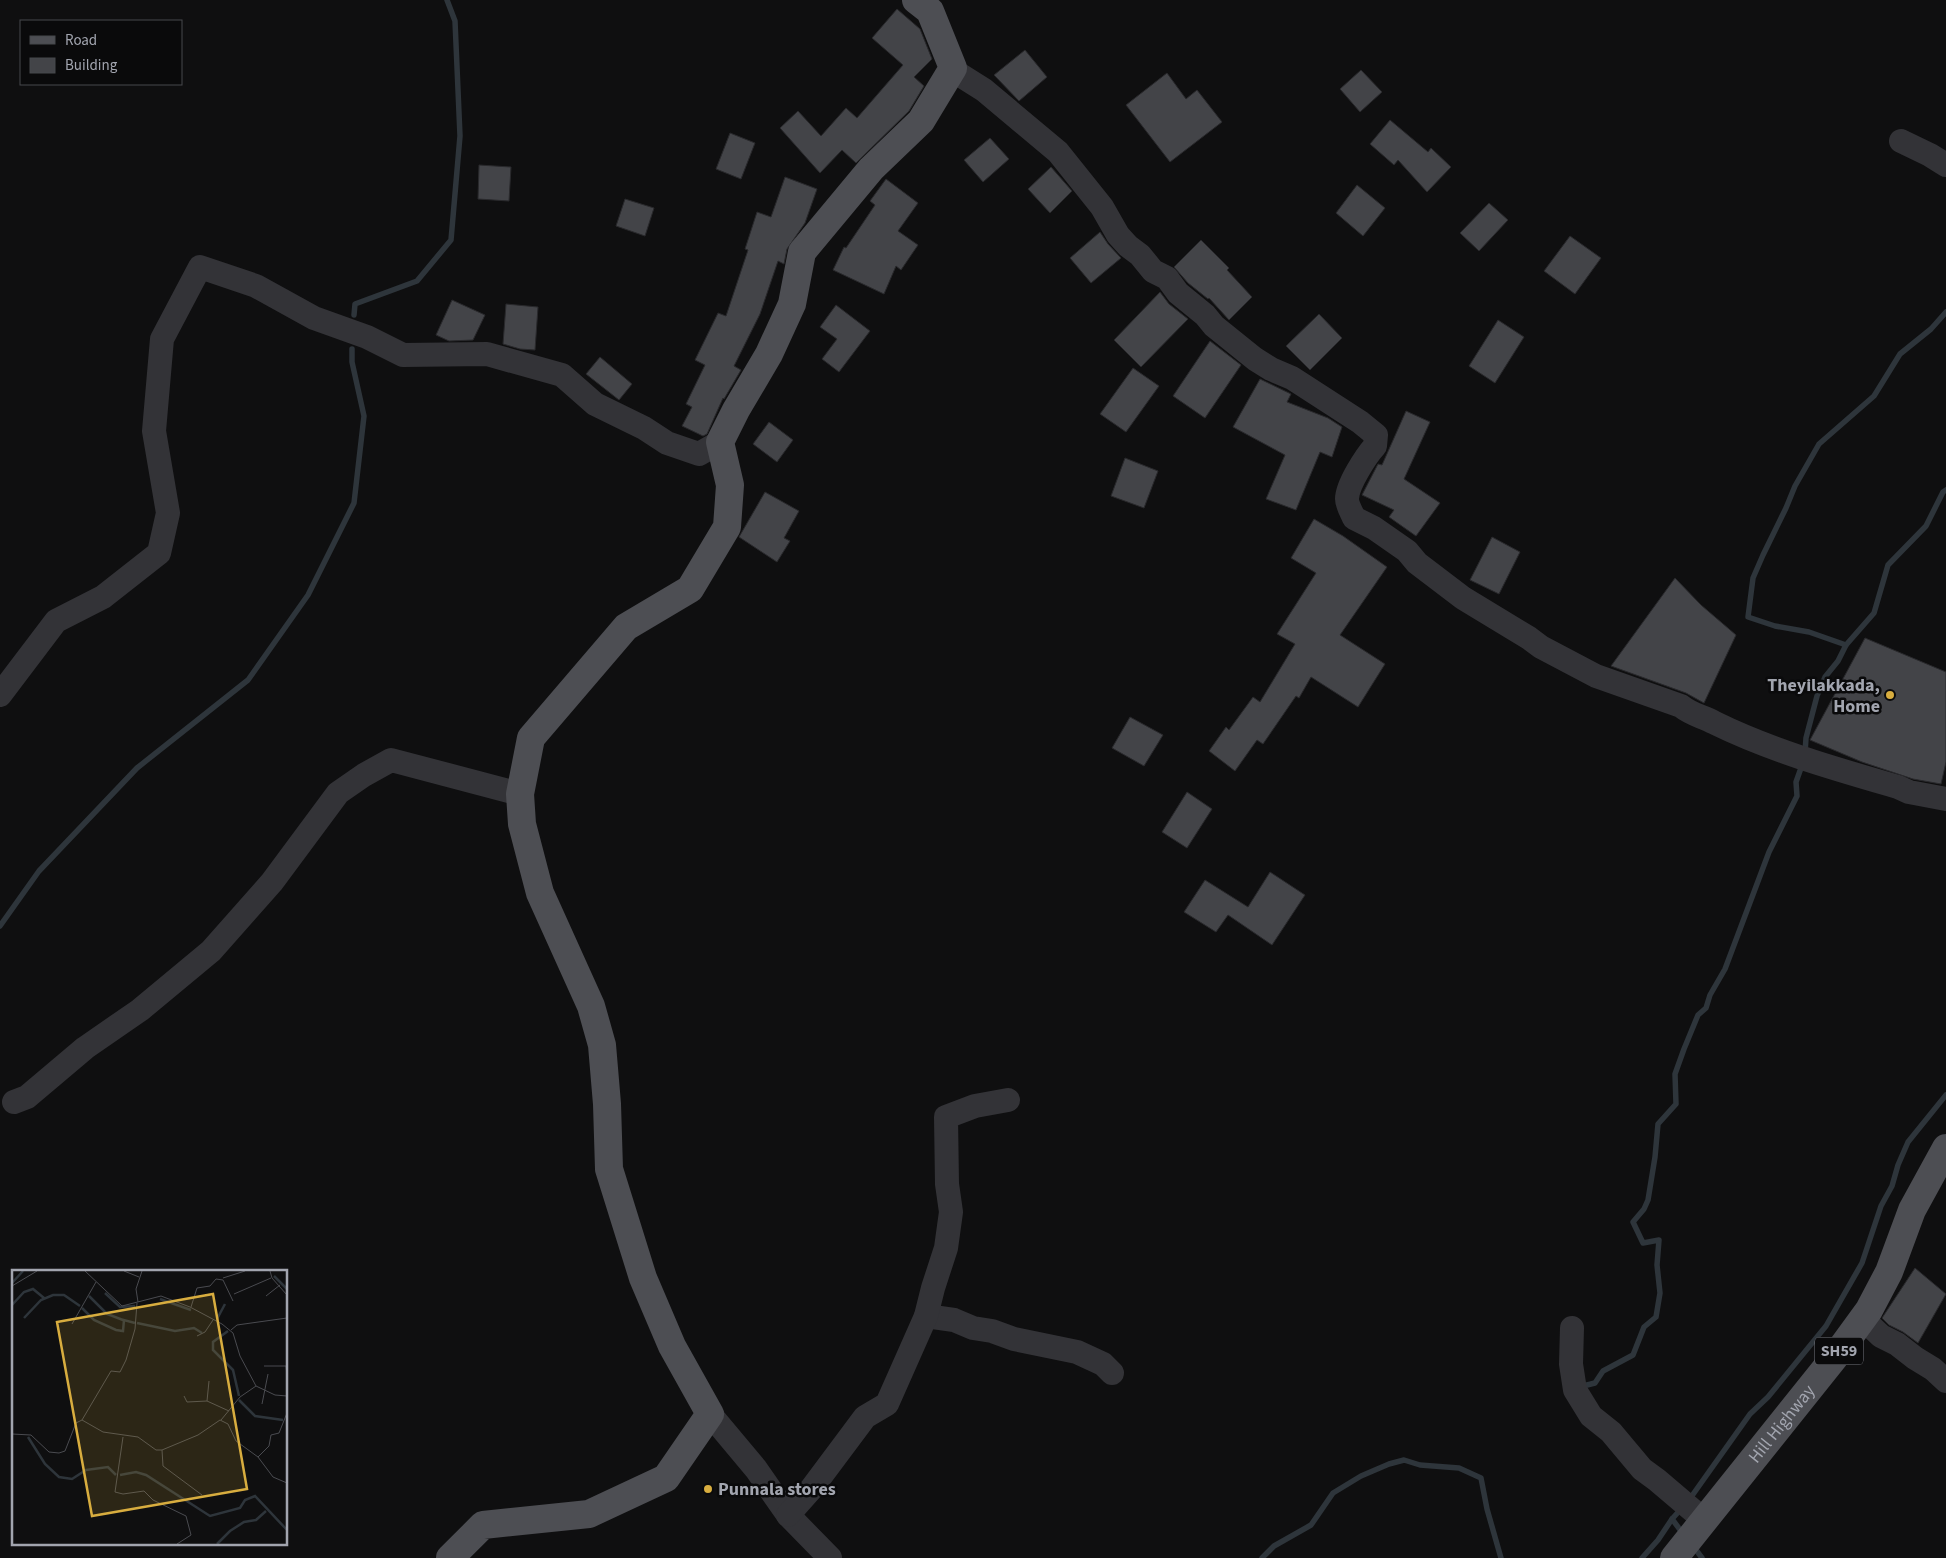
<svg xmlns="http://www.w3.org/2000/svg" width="1946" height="1558" viewBox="0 0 1946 1558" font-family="'Source Sans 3',sans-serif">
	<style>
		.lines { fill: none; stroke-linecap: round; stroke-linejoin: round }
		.stream { stroke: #2e353b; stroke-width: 5.5 }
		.building { fill: #434448; stroke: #29292c }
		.minor { stroke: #333337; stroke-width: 24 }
		.major { stroke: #4d4e53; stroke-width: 28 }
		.poi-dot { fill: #d8ad3f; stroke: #0a0a0b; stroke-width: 2 }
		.labels { text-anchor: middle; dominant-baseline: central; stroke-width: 5; stroke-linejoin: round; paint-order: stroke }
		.shield { fill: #0a0a0b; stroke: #74767e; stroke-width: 1 }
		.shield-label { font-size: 16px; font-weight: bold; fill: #a2a5af }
		.poi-label { font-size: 18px; font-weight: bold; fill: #a2a5af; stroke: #0a0a0b; text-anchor: end }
		.street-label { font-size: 18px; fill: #a2a5af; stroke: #0a0a0b }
		.inset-river { fill: none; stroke: #2e353b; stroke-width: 2.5 }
		.inset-road { fill: none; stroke: #4a4b50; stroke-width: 1 }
		.view { fill: #d8ad3f; fill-opacity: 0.15; stroke: #d8ad3f; stroke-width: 2.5 }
		.inset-edge { fill: none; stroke: #a2a5af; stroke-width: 2.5 }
	</style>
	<rect width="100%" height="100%" fill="#0f0f10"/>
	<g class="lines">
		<g class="stream">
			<path d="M354 315 355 304 417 281 451 240 460 136 455 21 447 0"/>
			<path d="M1846 645 1874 613 1888 565 1926 526 1943 492 1946 490"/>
			<path d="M1805 753 1806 738 1817 696 1825 677 1838 661 1846 645 1809 632 1775 626 1748 617 1753 578 1763 555 1786 508 1795 486 1819 444 1874 396 1900 354 1931 329 1946 312"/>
			<path d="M0 926 39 871 137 768 248 680 308 595 354 503 364 416 352 362V349"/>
			<path d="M1579 1387 1595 1383 1603 1371 1633 1355 1644 1327 1656 1317 1660 1293 1657 1265 1659 1240 1643 1243 1633 1222 1644 1209 1648 1200 1655 1157 1658 1124 1676 1104 1675 1074 1684 1049 1698 1015 1706 1008 1710 995 1725 969 1769 852 1797 796 1796 782 1801 768"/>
			<path d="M1689 1500 1750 1414 1768 1397 1826 1326 1862 1263 1881 1206 1892 1186 1898 1165 1908 1142 1946 1095"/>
			<path d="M1681 1509 1672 1519 1684 1535"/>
			<path d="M1693 1546 1702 1558"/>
			<path d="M1262 1558 1274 1546 1311 1525 1333 1493 1361 1476 1389 1464 1404 1460 1420 1465 1459 1468 1481 1478 1487 1509 1501 1558"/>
			<path d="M1642 1558 1658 1540 1672 1519"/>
		</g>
	</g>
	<g class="building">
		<path d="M897 9 920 29 932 59 914 77 924 86 909 111 856 163 842 150 820 173 780 128 798 111 821 136 846 108 857 118 903 65 872 38Z"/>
		<path d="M1025 50 1047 77 1019 101 994 75Z"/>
		<path d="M1361 70 1382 92 1360 112 1340 89Z"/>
		<path d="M1167 73 1186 99 1197 90 1222 122 1170 162 1126 105Z"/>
		<path d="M1390 120 1428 152 1431 148 1451 167 1427 192 1398 160 1394 165 1370 144Z"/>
		<path d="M730 133 755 143 741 179 716 169Z"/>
		<path d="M990 138 1009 159 983 182 964 160Z"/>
		<path d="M479 165 511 167 509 201 478 199Z"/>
		<path d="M1051 167 1072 191 1050 213 1028 189Z"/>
		<path d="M785 177 817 189 805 223 787 249 784 264 778 261 760 314 734 366 741 370 724 399 723 398 707 434 703 436 682 426 692 407 686 404 705 365 695 360 718 313 726 316 748 250 745 249 757 212 771 217Z"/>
		<path d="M886 179 918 203 898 231 918 245 901 270 896 266 884 294 833 270 844 247 846 248 875 205 870 201Z"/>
		<path d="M1357 185 1385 208 1363 236 1336 213Z"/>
		<path d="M625 199 654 208 645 236 616 226Z"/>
		<path d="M1489 203 1508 220 1479 251 1460 233Z"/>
		<path d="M1100 232 1108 244 1121 258 1091 283 1070 258Z"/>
		<path d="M1570 236 1601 258 1575 294 1544 271Z"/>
		<path d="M1201 240 1229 268 1227 270 1252 297 1229 320 1209 298 1208 299 1188 283 1174 267Z"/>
		<path d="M1160 292 1169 304 1188 319 1141 367 1114 340Z"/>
		<path d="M452 300 485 315 473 340 449 341 436 335Z"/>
		<path d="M506 304 538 307 535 350 520 349 503 344Z"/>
		<path d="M836 305 870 331 839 372 822 359 837 339 820 327Z"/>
		<path d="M1319 314 1342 338 1310 370 1286 346Z"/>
		<path d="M1498 320 1524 337 1495 383 1469 366Z"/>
		<path d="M1210 341 1241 365 1205 418 1173 396Z"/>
		<path d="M600 357 632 384 619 400 586 374Z"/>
		<path d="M1133 368 1159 386 1126 432 1100 414Z"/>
		<path d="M1260 379 1291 394 1287 402 1328 418 1342 427 1332 457 1320 452 1296 510 1266 499 1285 455 1233 427Z"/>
		<path d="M1406 411 1430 422 1404 479 1440 503 1416 536 1389 517 1394 510 1362 495 1378 464 1382 465Z"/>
		<path d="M769 422 793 440 777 462 753 444Z"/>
		<path d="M1125 458 1158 471 1144 508 1111 496Z"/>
		<path d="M765 492 799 511 784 538 790 541 777 562 739 537Z"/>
		<path d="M1314 519 1343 536 1387 567 1340 635 1385 664 1358 707 1311 677 1299 698 1296 696 1263 744 1257 740 1235 771 1209 751 1226 727 1229 730 1253 697 1260 702 1295 644 1277 634 1316 573 1291 558Z"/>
		<path d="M1492 537 1520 552 1499 594 1470 580Z"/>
		<path d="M1675 578 1701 605 1736 635 1704 703 1686 693 1611 666Z"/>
		<path d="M1865 638 1946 672V762L1941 784 1913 779 1862 762 1810 740Z"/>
		<path d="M1130 717 1163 735 1144 766 1112 748Z"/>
		<path d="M1187 792 1212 809 1187 848 1162 832Z"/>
		<path d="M1270 872 1305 895 1272 945 1228 915 1216 932 1184 912 1205 880 1248 907Z"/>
		<path d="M1915 1268 1946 1294 1918 1343 1903 1332 1889 1325 1882 1318Z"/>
	</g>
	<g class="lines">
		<g class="minor">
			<path d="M950 73H957L984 90 1058 152 1102 207 1118 235 1128 246 1140 255 1153 271 1167 278 1178 293 1205 315 1214 326 1255 359 1271 369 1292 378 1360 422 1376 435 1375 446C1366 456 1347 485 1347 499 1347 505 1352 513 1354 518L1374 528 1407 551 1417 563 1463 598 1529 638 1541 647 1596 676 1681 706C1692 715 1702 716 1715 723 1772 751 1836 769 1898 787L1909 792 1946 799"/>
			<path d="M1901 141 1930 155 1946 165"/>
			<path d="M0 695 56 621 103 597 159 553 168 513 154 431 162 339 200 267 256 286 314 318 367 337 403 355 487 354 562 375 595 404 644 428 667 443 699 454 720 442"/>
			<path d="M14 1102 27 1097 85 1048 140 1010 211 951 272 882 338 793 364 775 391 760 520 794"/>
			<path d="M926 1316 954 1320 973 1328 992 1331 1014 1339 1077 1352 1103 1364 1112 1373"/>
			<path d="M1863 1319 1881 1336 1897 1344 1915 1358 1933 1369 1946 1381"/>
			<path d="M1572 1328 1571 1364 1575 1390 1591 1416 1611 1432 1642 1469 1657 1480 1704 1520"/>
			<path d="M710 1414 756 1469 788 1515 830 1558"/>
			<path d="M788 1515 812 1488 865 1417 887 1404 926 1316 933 1288 946 1248 951 1212 947 1184 946 1117 975 1106 1008 1100"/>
		</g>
		<g class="major">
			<path d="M450 1558 483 1525 589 1514 666 1478 710 1414 672 1346 643 1278 609 1169 607 1104 602 1045 591 1006 540 893 522 824 520 794 531 738 626 627 690 589 727 527 730 485 720 442 736 410 769 354 792 304 802 252 871 169 921 121 953 68 930 11 916 0"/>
			<path id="s1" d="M1674 1558 1834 1358 1869 1310 1889 1272 1912 1210 1946 1148"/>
		</g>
	</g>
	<g class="poi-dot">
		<circle cx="1890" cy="695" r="5"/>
		<circle cx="708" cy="1489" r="5"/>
	</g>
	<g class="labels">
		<rect class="shield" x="1815" y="1337.5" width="48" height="27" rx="4"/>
		<g class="shield-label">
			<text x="1839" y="1351">SH59</text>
		</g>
		<g class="poi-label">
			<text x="1880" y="685">Theyilakkada,<tspan x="1880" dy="21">Home</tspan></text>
			<text x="718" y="1489" text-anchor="start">Punnala stores</text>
		</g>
		<g class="street-label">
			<text stroke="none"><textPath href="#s1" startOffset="172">Hill Highway</textPath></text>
		</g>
	</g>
	<g transform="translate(12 1270)">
		<rect width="275" height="275" fill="#0f0f10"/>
		<path class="inset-river" d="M262 6 275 19M0 13 11 1M93 23 108 37 123 36M77 26 95 44 111 50M148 29 179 40M0 35 12 22 21 19 32 28M70 38 82 50 104 60 111 61 112 50 123 53M12 48 29 30 41 25H52L68 36M205 49 213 34M125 53 163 61 182 58 190 63M216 61 201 72V80L221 100 227 126M227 130 243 146 271 150M16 167 33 194 47 207 60 209 74 200 96 197 104 205M108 205 124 202 134 205 198 246 228 238 233 230 243 226 275 260M205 274 218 261 232 252 244 250 254 241"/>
		<path class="inset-road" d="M73 1 110 36 149 26 178 37 210 54 221 63 228 86 244 116 263 125 275 126M112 1 127 7M258 1 260 8 275 25M211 8 233 1M0 16 25 1M222 24 259 8M254 26 268 15M126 32 124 19 130 1M179 37 185 18 198 16 204 9 211 10 221 31M60 54 84 12M219 60 225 55 275 48M185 66 193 62 201 50M252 96H274L275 106M172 126 175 132 195 131 217 141M195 131 197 111M250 134 256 104M70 150 99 101 108 102 114 90 123 59 125 33M209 150 228 127 244 116M0 164 19 165 37 182 47 183 53 181 64 153 70 150 91 162 126 167 144 180H150L186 165 208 150 216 154 224 171 246 187 261 207 275 213M111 167 103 222 111 224 132 221 141 230 174 246 179 265 165 274M150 180 151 196 190 225M246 187 257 176 259 165 267 163 275 143"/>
		<path class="view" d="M201 24 235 219 80 246 45 52Z"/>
		<rect width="275" height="275" class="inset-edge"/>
	</g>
	<rect x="20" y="20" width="162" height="65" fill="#0a0a0b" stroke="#47484d"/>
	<rect x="30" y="36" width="25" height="8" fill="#4d4e53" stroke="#47484d"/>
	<text x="65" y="45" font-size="15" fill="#a2a5af">Road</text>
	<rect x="30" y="58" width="25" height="15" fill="#434448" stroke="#47484d"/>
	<text x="65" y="70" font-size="15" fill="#a2a5af">Building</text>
</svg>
